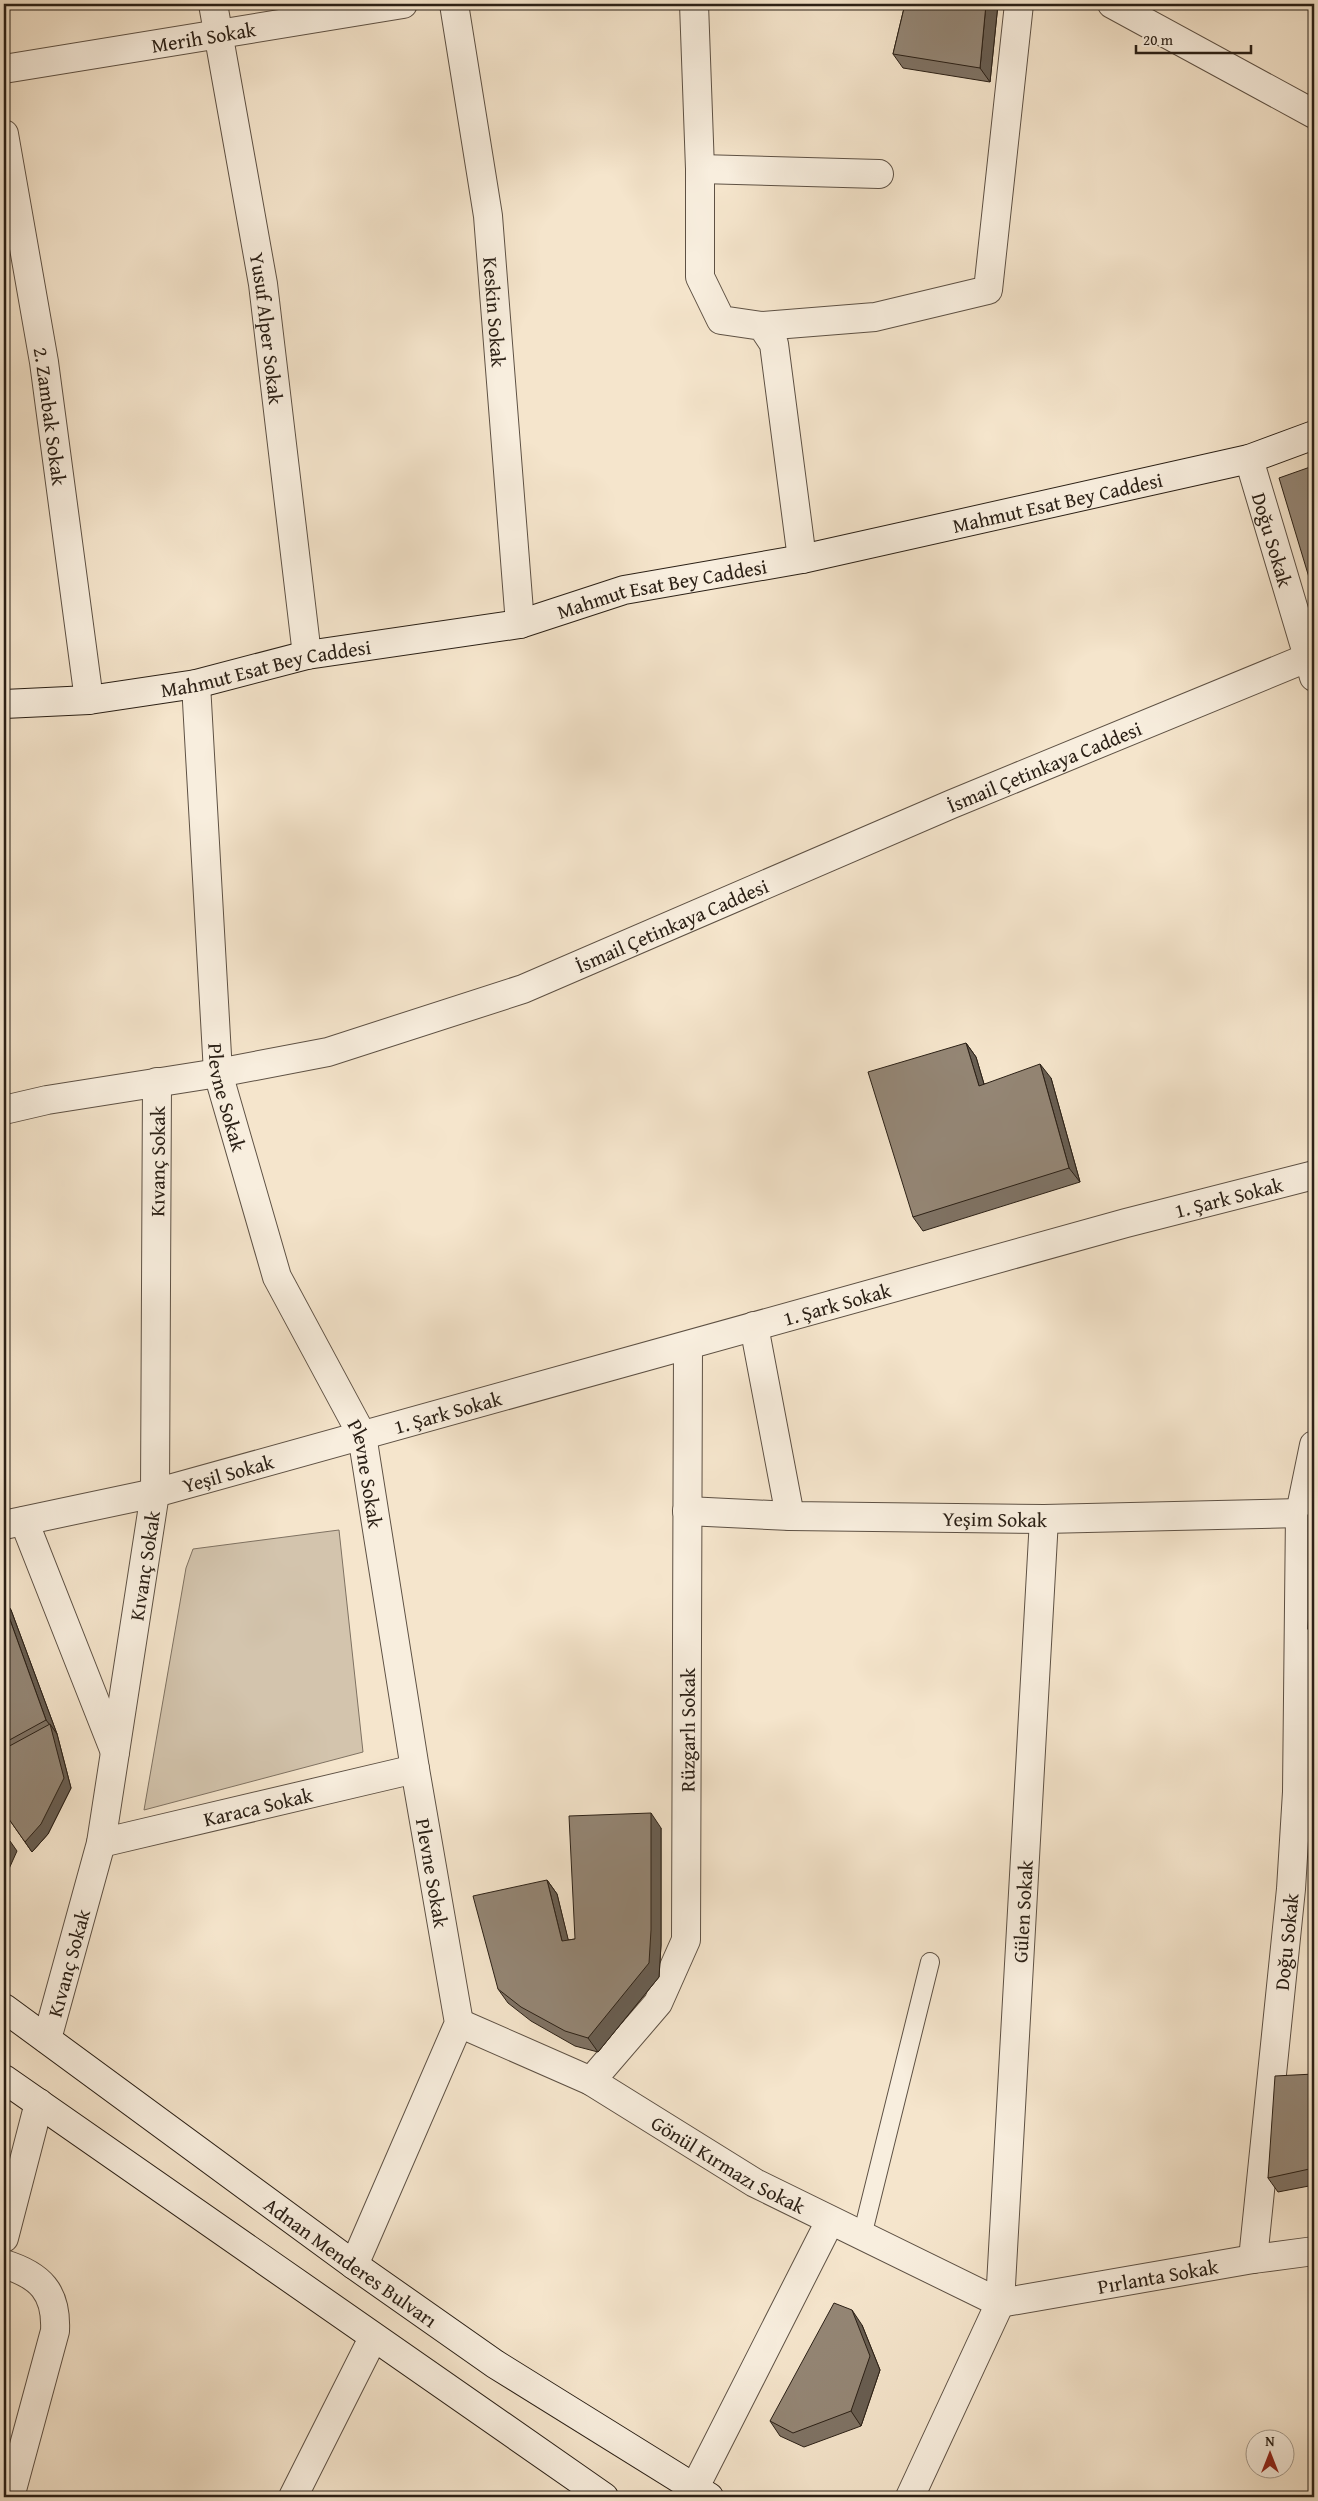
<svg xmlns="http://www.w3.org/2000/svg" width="1318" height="2501" viewBox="0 0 1318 2501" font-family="'Gentium Book Plus',serif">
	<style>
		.green { fill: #d3c4ad; stroke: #7f7262 }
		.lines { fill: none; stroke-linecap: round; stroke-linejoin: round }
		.lane-casing { stroke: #5e5144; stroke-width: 20 }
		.street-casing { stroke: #5e5144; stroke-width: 30 }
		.secondary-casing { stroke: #2b2016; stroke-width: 30 }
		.lane { stroke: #f8eede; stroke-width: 18 }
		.street { stroke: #f8eede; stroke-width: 28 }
		.secondary { stroke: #f8eede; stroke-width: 28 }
		.wall { fill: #7f7365; stroke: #2b2016 }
		.shaded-wall { fill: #685e52; stroke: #2b2016 }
		.building { fill: #948675; stroke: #2b2016 }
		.labels { text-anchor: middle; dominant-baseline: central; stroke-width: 4.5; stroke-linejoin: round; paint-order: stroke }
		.street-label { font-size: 20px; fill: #2b2016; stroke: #f8eede }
	</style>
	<rect width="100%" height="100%" fill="#f5e5cc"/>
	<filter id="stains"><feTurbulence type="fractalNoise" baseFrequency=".004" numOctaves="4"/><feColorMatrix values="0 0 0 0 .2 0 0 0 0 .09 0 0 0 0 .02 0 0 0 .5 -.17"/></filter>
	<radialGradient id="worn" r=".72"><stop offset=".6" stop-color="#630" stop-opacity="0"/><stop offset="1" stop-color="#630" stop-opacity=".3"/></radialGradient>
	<path class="green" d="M339 1530 363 1752 144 1810 186 1568 193 1549Z"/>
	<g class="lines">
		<g class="lane-casing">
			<path id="lane" d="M862 2236 930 1962"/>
		</g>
		<g class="street-casing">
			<g id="street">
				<path id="s1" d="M213 4 263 284 307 655"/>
				<path id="s2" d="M454 4 488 216 520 624"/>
				<path d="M694 4 700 169V277L721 320 762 326 774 344 802 559"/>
				<path d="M1112 4 1314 114"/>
				<path id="s3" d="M4 69 403 4"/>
				<path id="s4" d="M4 134 44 362 89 700"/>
				<path d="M700 169 879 174"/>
				<path d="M762 326 875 317 988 290 1019 4"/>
				<path id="s5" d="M1249 459 1314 677"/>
				<path id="s6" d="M196 684 218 1073 277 1277 362 1435 415 1769 459 2023 354 2265"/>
				<path id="s7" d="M4 1110 47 1100 218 1073 328 1052 523 989 952 804 1314 655"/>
				<path d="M754 1326 790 1516"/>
				<path id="s8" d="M687 1511 790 1516 1044 1519 1300 1513"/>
				<path d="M24 1521 115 1752"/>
				<path id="s9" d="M4 1525 155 1493 1126 1223 1314 1175"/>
				<path id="s10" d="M101 1843 415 1769"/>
				<path id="s11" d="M459 2023 591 2081 755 2183 1000 2303"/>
				<path id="s12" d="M47 2039 101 1843 155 1493 157 1082"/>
				<path id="s13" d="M591 2081 658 2003 686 1940 688 1346"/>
				<path d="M4 2238 39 2103"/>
				<path id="s14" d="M1253 2259 1291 1889 1297 1792 1300 1513 1314 1445"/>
				<path d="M4 2264C40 2275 57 2292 55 2331L10 2497"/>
				<path id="s15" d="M1000 2303 1253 2259 1314 2251"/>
				<path d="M694 2489 830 2221"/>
				<path d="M293 2497 373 2338"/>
				<path id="s16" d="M910 2497 1000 2303 1044 1519"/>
			</g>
		</g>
		<g class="secondary-casing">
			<g id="secondary">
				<path id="s17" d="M4 704 89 700 196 684 307 655 520 624 624 590 802 559 1249 459 1314 435"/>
				<path id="s18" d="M4 2008 354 2265 495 2364 709 2497"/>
				<path d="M4 2079 604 2497"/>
			</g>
		</g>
		<use href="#lane" class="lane"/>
		<use href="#street" class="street"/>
		<use href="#secondary" class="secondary"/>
	</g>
	<g class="wall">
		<path d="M905 4H998L990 82 903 68 893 54Z"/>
		<path d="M966 1043 976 1057 984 1084 1051 1078 1080 1182 923 1231 913 1217Z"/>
		<path d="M1314 1515V1638L1308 1629Z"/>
		<path d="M4 1599 11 1610 57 1734 71 1788 48 1834 32 1852 4 1812Z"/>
		<path d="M661 1828V1945L659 1977 598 2052 575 2046 531 2021 508 2003 498 1989 547 1880 557 1894 568 1940 575 1939Z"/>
		<path d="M1314 2074V2185L1278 2192 1268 2178Z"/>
		<path d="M862 2325 880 2370 861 2426 804 2447 780 2436 770 2421Z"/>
	</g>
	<g class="shaded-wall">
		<path d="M986 4H998L990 82 980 68Z"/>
		<path d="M966 1043 976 1057 989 1101 979 1086Z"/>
		<path d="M1040 1064 1051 1078 1080 1182 1069 1168Z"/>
		<path d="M4 1599 11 1610 57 1734 46 1720 4 1603Z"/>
		<path d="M50 1724 57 1734 71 1788 48 1834 32 1852 25 1842Z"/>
		<path d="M651 1813 661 1828V1945L659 1977 598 2052 588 2038Z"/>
		<path d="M10 1841 17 1851 4 1880V1854Z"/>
		<path d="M547 1880 557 1894 572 1955 562 1941Z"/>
		<path d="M852 2310 862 2325 880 2370 861 2426 851 2411Z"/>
	</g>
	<g class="building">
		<path d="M905 4H986L980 68 893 54Z"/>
		<path d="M1313 466 1314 469V594L1279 478Z"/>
		<path d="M966 1043 979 1086 1040 1064 1069 1168 913 1217 868 1072Z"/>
		<rect x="1308" y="1515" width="6" height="114"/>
		<path d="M4 1603 46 1720 4 1743Z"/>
		<path d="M50 1724 64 1778 41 1824 25 1842 4 1812V1749Z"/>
		<path d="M651 1813V1930L649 1963 588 2038 565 2031 521 2007 498 1989 473 1896 547 1880 562 1941 575 1939 569 1816Z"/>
		<path d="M4 1836 10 1841 4 1854Z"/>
		<path d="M1314 2074V2168L1268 2178 1275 2076Z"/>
		<path d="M834 2303 852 2310 870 2356 851 2411 793 2433 770 2421Z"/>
		<path d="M135 2493 146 2497H133Z"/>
	</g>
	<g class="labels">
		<g class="street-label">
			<text stroke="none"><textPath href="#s3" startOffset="202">Merih Sokak</textPath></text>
			<text stroke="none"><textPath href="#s2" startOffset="311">Keskin Sokak</textPath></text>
			<text stroke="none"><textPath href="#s1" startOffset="329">Yusuf Alper Sokak</textPath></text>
			<text stroke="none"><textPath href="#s4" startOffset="286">2. Zambak Sokak</textPath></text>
			<text stroke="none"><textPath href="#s17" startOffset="1075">Mahmut Esat Bey Caddesi</textPath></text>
			<text stroke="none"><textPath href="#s5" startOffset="84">Doğu Sokak</textPath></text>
			<text stroke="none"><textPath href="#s17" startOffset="670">Mahmut Esat Bey Caddesi</textPath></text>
			<text stroke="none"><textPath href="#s17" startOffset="265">Mahmut Esat Bey Caddesi</textPath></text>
			<text stroke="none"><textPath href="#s7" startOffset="1101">İsmail Çetinkaya Caddesi</textPath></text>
			<text stroke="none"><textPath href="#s7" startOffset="696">İsmail Çetinkaya Caddesi</textPath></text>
			<text stroke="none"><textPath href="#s6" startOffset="415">Plevne Sokak</textPath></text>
			<text stroke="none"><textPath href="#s12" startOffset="889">Kıvanç Sokak</textPath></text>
			<text stroke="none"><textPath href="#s9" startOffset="1268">1. Şark Sokak</textPath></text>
			<text stroke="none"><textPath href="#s9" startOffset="862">1. Şark Sokak</textPath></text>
			<text stroke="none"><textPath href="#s9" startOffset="458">1. Şark Sokak</textPath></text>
			<text stroke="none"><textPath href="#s9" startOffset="230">Yeşil Sokak</textPath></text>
			<text stroke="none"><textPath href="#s6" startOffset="820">Plevne Sokak</textPath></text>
			<text stroke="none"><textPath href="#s8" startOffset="308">Yeşim Sokak</textPath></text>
			<text stroke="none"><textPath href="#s12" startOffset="484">Kıvanç Sokak</textPath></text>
			<text stroke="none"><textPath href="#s13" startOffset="382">Rüzgarlı Sokak</textPath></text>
			<text stroke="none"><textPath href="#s10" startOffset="161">Karaca Sokak</textPath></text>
			<text stroke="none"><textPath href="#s6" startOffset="1225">Plevne Sokak</textPath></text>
			<text stroke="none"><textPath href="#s16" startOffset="606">Gülen Sokak</textPath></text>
			<text stroke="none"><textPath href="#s14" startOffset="319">Doğu Sokak</textPath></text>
			<text stroke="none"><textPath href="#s12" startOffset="79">Kıvanç Sokak</textPath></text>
			<text stroke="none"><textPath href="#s11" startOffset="305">Gönül Kırmazı Sokak</textPath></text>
			<text stroke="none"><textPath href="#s18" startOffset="430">Adnan Menderes Bulvarı</textPath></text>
			<text stroke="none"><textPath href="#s15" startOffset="160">Pırlanta Sokak</textPath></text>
		</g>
	</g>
	<rect width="1318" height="2501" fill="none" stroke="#f5e5cc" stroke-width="20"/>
	<rect x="5" y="5" width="1308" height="2491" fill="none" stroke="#2b2016" stroke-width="2.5"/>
	<rect x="10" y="10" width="1298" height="2481" fill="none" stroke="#2b2016"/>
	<g transform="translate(1270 2454)"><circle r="24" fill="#f8eede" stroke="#a69c8e"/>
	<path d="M0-4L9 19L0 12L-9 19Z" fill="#8f2418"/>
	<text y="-8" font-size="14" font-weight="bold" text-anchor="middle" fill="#2b2016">N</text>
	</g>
	<path d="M1136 45v8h115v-8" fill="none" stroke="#2b2016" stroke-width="2.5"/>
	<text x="1143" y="45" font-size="15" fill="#2b2016" stroke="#f8eede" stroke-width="4" paint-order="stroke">20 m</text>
	<rect width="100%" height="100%" filter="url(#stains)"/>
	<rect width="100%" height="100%" fill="url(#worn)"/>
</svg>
